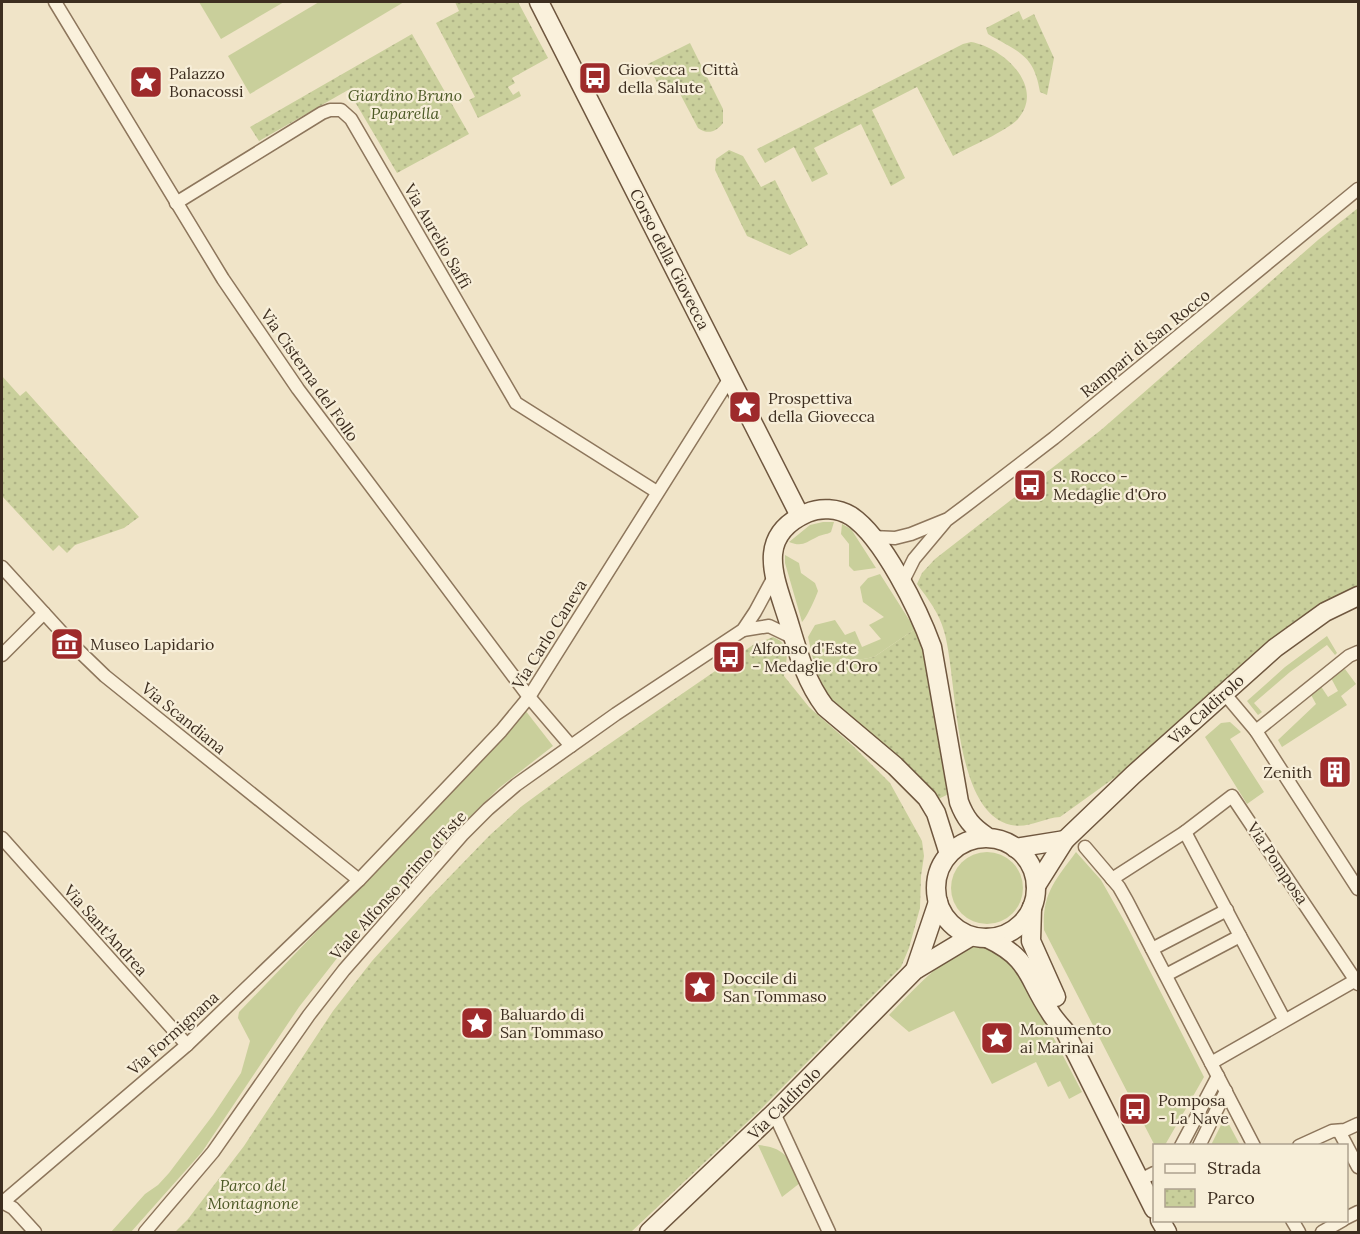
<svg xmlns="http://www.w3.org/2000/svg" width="1360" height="1234" viewBox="0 0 1360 1234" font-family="Lora,serif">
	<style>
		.grass { fill: #c9cf9b }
		.park { fill: url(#park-dots) }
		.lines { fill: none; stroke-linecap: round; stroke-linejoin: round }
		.street-casing { stroke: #8d765c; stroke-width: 15 }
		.secondary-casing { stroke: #6f573f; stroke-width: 21 }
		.street { stroke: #faf1dc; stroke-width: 12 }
		.secondary { stroke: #faf1dc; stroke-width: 18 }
		.labels { text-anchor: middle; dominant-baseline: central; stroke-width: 4.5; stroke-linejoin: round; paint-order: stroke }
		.poi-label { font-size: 16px; fill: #3d2e20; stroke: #f7eed8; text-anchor: start }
		.park-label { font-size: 16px; font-style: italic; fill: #4d5a26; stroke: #f7eed8 }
		.street-label { font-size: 16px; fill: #3d2e20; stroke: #f7eed8 }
	</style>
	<defs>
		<pattern id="park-dots" width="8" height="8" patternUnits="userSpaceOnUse" patternTransform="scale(1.5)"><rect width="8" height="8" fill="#c9cf9b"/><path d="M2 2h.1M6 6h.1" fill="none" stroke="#aeb285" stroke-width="1.8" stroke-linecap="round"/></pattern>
	</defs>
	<rect width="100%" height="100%" fill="#f0e4c8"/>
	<g class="grass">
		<path d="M199 2H284L221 39Z"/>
		<path d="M319 2H404L250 94 228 56Z"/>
		<path d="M823 522H834L831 532C826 535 822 534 817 537 805 543 802 547 789 542L810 525Z"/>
		<path d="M842 524 851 529 876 568 854 571 849 566V544L841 534Z"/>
		<path d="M785 555 799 563 801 573 815 583 818 591C816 597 806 619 802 622L785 563Z"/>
		<path d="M880 574 915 629 874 657 815 668 808 637 815 625 835 620 845 635 855 631 862 647 881 639 869 625 884 617 863 602 860 587 868 578Z"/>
		<path d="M1327 636 1337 653 1335 655 1327 645 1290 672 1254 703 1262 712 1258 715 1247 701 1285 667Z"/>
		<path d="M1345 669 1356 684 1341 696 1347 705 1282 747 1278 740 1316 704 1310 693 1320 685 1328 697 1338 691 1331 678Z"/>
		<path d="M525 710 553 746 499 788 366 921 299 1007 202 1152 131 1232H111L145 1194 158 1185 169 1173 213 1115 241 1073 250 1041 238 1018 239 1012 387 858Z"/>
		<path d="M1230 722 1241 732 1230 739 1264 792 1247 804 1205 737 1221 723Z"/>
		<circle cx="987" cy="888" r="36"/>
		<path d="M1076 852 1101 880 1127 926 1204 1077 1165 1145 1154 1144 1044 930C1042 893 1055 881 1076 852Z"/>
		<path d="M974 945 989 946 1016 966 1082 1092 1069 1099 1060 1081 1048 1087 1036 1062 992 1084 954 1011 909 1032 889 1015C914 990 941 958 974 945Z"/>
		<path d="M1225 1117 1240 1145H1211Z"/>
		<path d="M758 1145C786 1147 791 1160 800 1183L782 1197Z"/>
	</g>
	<g class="park">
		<path d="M455 2H518L548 58 512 78 515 83 508 87 513 95 519 91 521 96 478 118 469 100 475 97 436 23 459 11Z"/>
		<path d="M1019 11 1023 20 1034 14 1054 58 1047 95 1040 92C1034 54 1018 52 988 34L986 28Z"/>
		<path d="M412 34 469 134 397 173 348 90 259 141 250 127Z"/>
		<path d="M971 42C1002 47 1046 86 1018 119 1007 131 969 147 953 156L917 87 872 110 905 178 891 186 861 124 814 148 828 174 812 182 794 147 765 163 757 149 963 44Z"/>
		<path d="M690 43 723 109V123C716 132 708 135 698 128L677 88 663 95 648 64Z"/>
		<path d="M729 150 743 156 761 187 775 180 808 245 790 255 747 236 715 170 716 159Z"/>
		<path d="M1358 208V588L1124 771 1060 817C1043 818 1028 829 1011 825 952 812 958 678 944 631 939 613 929 600 917 584L922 573 935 559 1101 430 1318 240Z"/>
		<path d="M2 376 20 396 26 391 139 517 124 528 75 545 67 553 59 545 53 551 2 496Z"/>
		<path d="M915 629 924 644 951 793 936 800 830 700 815 668 874 657Z"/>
		<path d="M773 637C793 645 786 659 784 676L809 707 852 745 890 783 922 841 924 856 921 876 920 908 909 948 901 967 759 1111 631 1232H175L188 1219 244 1146 333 1011 372 961 428 899 490 835 522 806 567 773 753 645Z"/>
	</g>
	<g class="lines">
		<g class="street-casing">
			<g id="street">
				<path d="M55 2 223 279 298 389 529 697 571 746"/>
				<path d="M176 203 322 113 330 110H341L351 119 516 403 657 492"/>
				<path d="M872 537 895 538 911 534 948 519 964 507 1054 438 1358 189"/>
				<path d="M2 567 76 648 105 676 359 880"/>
				<path d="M902 583 914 559 945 522"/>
				<path d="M743 630 769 626 794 638"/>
				<path d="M2 655 44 613"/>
				<path d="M1224 693 1256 731 1358 889"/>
				<path d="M1256 731 1349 656 1358 652"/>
				<path d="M1185 832 1284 1019"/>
				<path d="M2 838 187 1045"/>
				<path d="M1085 847 1119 887 1127 901 1254 1146"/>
				<path d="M1112 879 1185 832 1232 796 1358 984"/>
				<path d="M1152 949 1227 910"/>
				<path d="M1166 975 1240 936"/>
				<path d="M1211 1063 1356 980"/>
				<path d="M774 1113 829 1232"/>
				<path d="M1339 1131 1358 1167"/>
				<path d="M1181 1146 1218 1076"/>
				<path d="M1199 1146 1226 1091"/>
				<path d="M1299 1146 1332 1131 1345 1130 1358 1124"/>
				<path d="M1140 1180 1154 1173"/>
				<path d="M2 1202 13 1208 35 1232"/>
				<path d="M2 1203 187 1045 359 880 501 731 529 697 730 378"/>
				<path d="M1346 1218 1358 1212"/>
				<path d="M1292 1220 1299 1232"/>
				<path d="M145 1232 213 1152 309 1015 344 970 462 835 488 809 516 785 616 714 743 630 755 612 775 575"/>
				<path d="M1322 1232 1343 1220"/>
			</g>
		</g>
		<g class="secondary-casing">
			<g id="secondary">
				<path d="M539 2 800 516"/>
				<circle cx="986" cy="888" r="50"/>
				<path d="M1015 848 1065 840"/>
				<path d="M949 854 936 813 927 798 895 766 825 707C806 682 798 653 789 623 776 580 753 537 807 513 820 507 838 508 851 516 883 537 919 611 932 647L959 802C965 818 972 827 986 836"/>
				<path d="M1036 886 1065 840 1133 775 1275 648 1325 612 1358 596"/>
				<path d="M1032 907 1031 941 1056 997"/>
				<path d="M987 938C1031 959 1026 976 1050 1012 1054 1019 1060 1025 1065 1031L1154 1209"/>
				<path d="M915 970 938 902"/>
				<path d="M1160 1220 1167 1232"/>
				<path d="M649 1232 774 1113 915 970 970 937"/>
			</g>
		</g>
		<use href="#street" class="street"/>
		<use href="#secondary" class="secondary"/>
	</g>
	<defs>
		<g id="bus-square" transform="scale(1.725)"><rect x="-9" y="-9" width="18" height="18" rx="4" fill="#9e2a2b" stroke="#f7eed8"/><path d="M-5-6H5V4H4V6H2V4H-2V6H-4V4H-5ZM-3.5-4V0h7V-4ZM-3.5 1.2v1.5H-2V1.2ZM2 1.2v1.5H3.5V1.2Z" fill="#fff"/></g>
		<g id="sight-square" transform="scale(1.725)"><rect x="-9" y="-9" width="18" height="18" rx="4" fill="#9e2a2b" stroke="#f7eed8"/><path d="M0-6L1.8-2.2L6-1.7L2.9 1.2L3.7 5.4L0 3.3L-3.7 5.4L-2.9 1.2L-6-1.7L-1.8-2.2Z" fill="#fff"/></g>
		<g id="museum-square" transform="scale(1.725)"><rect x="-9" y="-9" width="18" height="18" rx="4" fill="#9e2a2b" stroke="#f7eed8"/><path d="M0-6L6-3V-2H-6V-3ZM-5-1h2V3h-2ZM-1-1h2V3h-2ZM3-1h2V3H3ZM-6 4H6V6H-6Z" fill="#fff"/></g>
		<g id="building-square" transform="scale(1.725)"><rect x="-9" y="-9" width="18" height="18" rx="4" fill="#9e2a2b" stroke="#f7eed8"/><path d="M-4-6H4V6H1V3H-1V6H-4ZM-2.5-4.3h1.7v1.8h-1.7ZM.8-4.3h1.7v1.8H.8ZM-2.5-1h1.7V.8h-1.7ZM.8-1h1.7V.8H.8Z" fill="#fff"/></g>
	</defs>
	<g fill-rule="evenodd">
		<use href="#bus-square" x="595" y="78"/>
		<use href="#sight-square" x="146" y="82"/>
		<use href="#sight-square" x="745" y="407"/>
		<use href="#bus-square" x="1030" y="485"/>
		<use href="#museum-square" x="67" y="644"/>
		<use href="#bus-square" x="729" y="657"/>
		<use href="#building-square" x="1335" y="772"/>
		<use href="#sight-square" x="700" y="987"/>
		<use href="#sight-square" x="477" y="1023"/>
		<use href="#sight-square" x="997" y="1038"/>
		<use href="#bus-square" x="1135" y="1109"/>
	</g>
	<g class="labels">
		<g class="poi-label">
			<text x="618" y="69">Giovecca - Città<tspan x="618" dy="18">della Salute</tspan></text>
			<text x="169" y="73">Palazzo<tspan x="169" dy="18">Bonacossi</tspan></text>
			<text x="768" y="398">Prospettiva<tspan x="768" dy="18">della Giovecca</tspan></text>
			<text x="1053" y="476">S. Rocco -<tspan x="1053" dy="18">Medaglie d'Oro</tspan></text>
			<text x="90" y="644">Museo Lapidario</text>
			<text x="752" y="648">Alfonso d'Este<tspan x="752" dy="18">- Medaglie d'Oro</tspan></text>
			<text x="1312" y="772" text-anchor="end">Zenith</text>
			<text x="723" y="978">Doccile di<tspan x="723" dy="18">San Tommaso</tspan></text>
			<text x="500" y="1014">Baluardo di<tspan x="500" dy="18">San Tommaso</tspan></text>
			<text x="1020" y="1029">Monumento<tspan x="1020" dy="18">ai Marinai</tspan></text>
			<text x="1158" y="1100">Pomposa<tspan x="1158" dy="18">- La Nave</tspan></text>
		</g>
		<g class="park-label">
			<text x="405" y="95">Giardino Bruno<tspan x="405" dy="18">Paparella</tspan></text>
			<text x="253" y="1185">Parco del<tspan x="253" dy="18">Montagnone</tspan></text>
		</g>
		<g class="street-label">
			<text transform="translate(438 236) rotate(60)">Via Aurelio Saffi</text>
			<text transform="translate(670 259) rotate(63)">Corso della Giovecca</text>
			<text transform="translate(1145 343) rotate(-39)">Rampari di San Rocco</text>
			<text transform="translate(310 375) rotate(55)">Via Cisterna del Follo</text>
			<text transform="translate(549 634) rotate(-58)">Via Carlo Caneva</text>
			<text transform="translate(1206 709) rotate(-42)">Via Caldirolo</text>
			<text transform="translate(184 718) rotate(39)">Via Scandiana</text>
			<text transform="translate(1278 863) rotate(56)">Via Pomposa</text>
			<text transform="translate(398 885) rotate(-48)">Viale Alfonso primo d'Este</text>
			<text transform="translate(106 930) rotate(48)">Via Sant'Andrea</text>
			<text transform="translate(173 1033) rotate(-42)">Via Formignana</text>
			<text transform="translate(784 1103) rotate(-45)">Via Caldirolo</text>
		</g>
	</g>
	<rect width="1360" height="1234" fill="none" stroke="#3d2e20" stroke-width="6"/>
	<rect x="1153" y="1144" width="195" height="78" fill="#f7eed8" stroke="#ada18e" stroke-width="1.5"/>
	<rect x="1165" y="1164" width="30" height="9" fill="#faf1dc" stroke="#ada18e" stroke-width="1.5"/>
	<text x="1207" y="1174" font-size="18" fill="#3d2e20">Strada</text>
	<rect x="1165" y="1189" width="30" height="18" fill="url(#park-dots)" stroke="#ada18e" stroke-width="1.5"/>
	<text x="1207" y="1204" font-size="18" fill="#3d2e20">Parco</text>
</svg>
